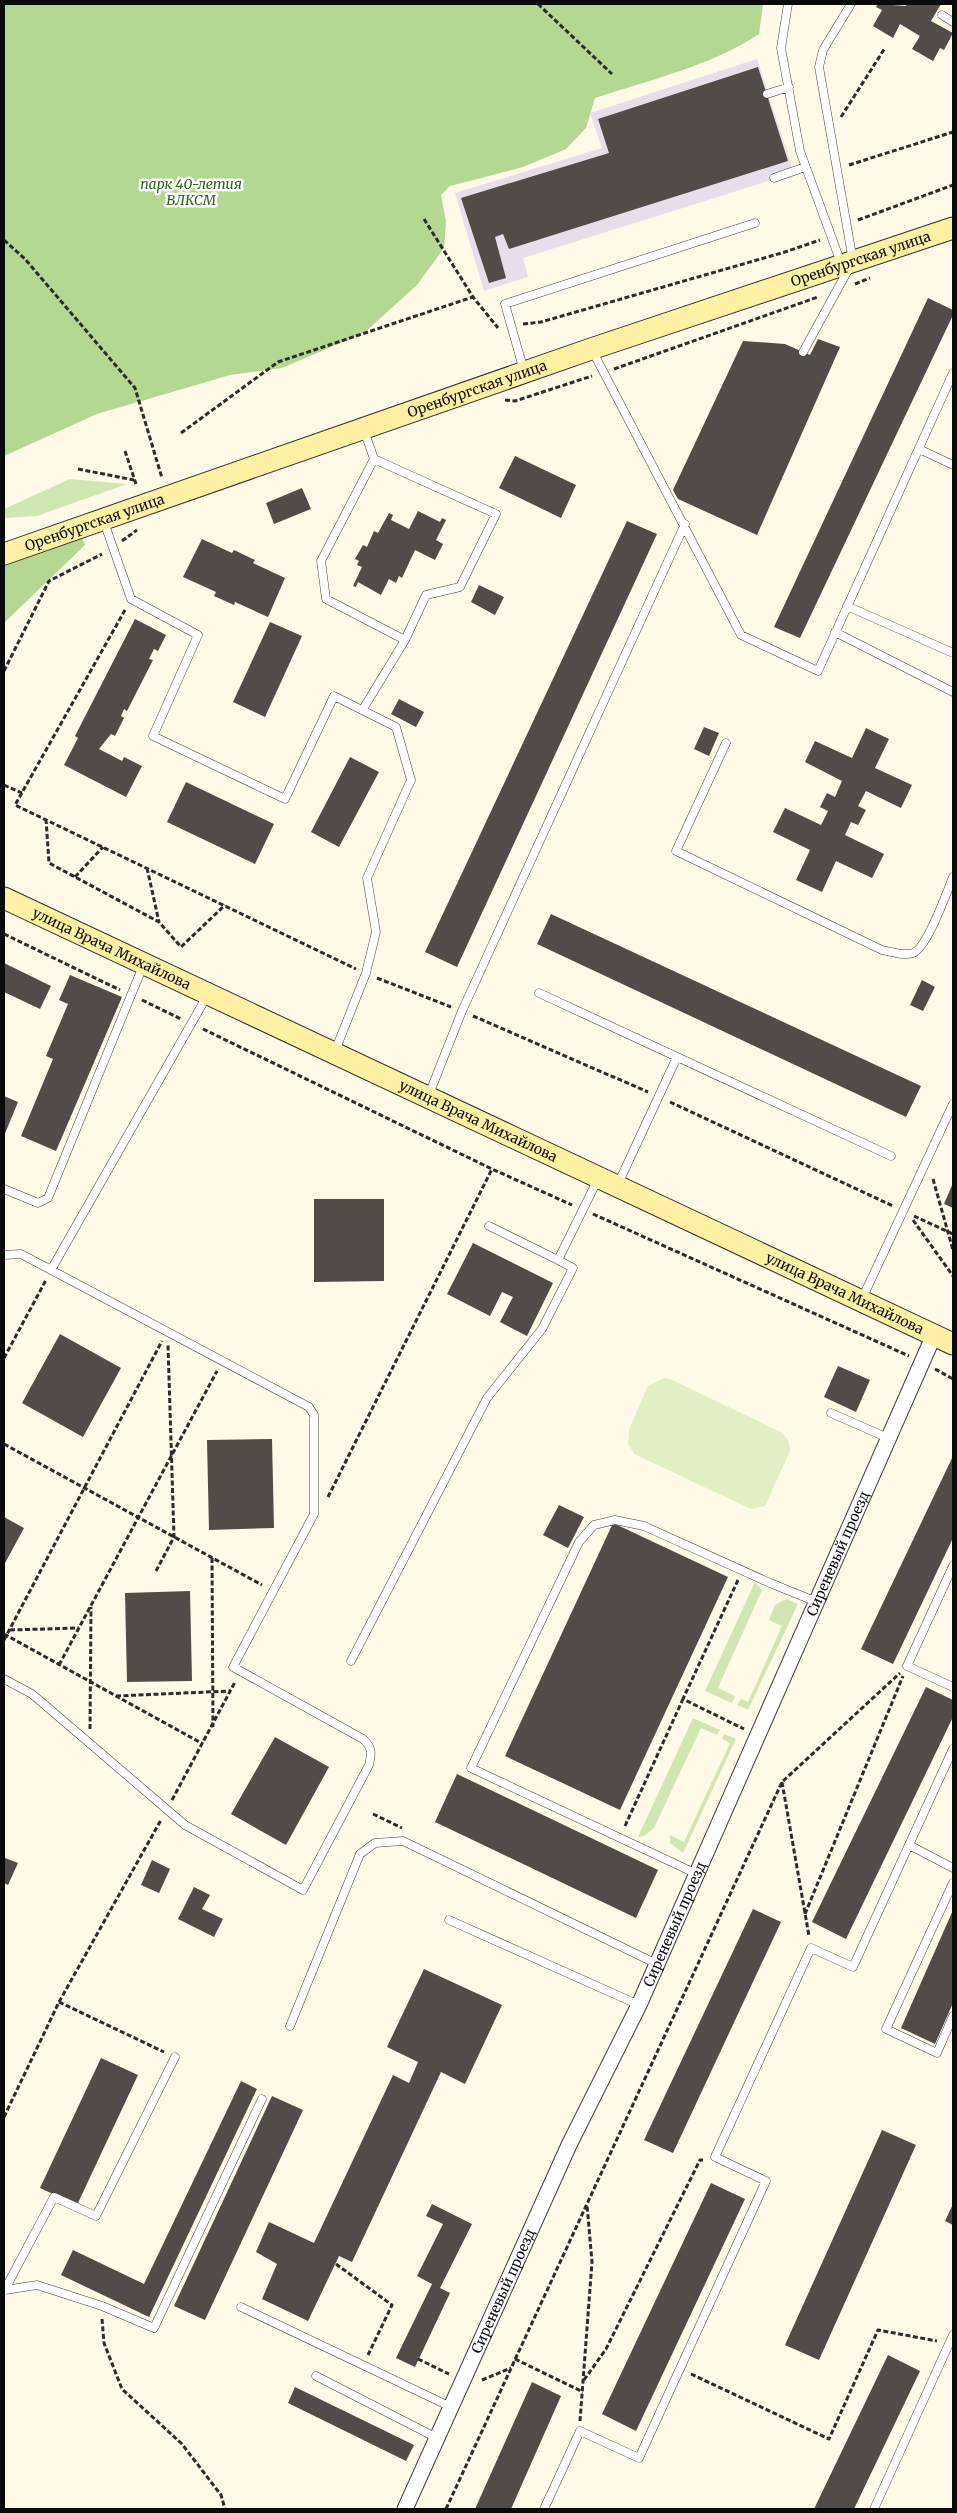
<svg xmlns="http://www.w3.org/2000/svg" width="957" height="2513" font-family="Merriweather,serif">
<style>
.industrial{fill:#e8deea}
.green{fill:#d0e7b3}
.forest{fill:#b4d892}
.pitch{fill:#e2efc4}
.building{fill:#524b47}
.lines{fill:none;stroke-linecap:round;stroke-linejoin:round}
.lane-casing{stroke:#3d3d3d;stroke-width:9}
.street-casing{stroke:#3d3d3d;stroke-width:17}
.secondary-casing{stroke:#2c2c2c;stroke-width:23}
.path{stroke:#2c2c2c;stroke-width:3;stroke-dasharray:5 2.5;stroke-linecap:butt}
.lane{stroke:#fff;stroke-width:8}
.street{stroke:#fff;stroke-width:15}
.secondary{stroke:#fef1a3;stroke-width:21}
.labels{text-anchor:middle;stroke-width:5;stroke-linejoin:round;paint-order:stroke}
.park-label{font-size:14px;font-style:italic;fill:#2d601c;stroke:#fff}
.street-label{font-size:14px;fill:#0a0a0a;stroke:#fff}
</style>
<rect width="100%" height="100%" fill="#fff9e7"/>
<path class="industrial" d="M757 59 794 173 523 258 528 277 484 291 455 193 602 148 590 113Z"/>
<path class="green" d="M70 479 127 484 37 516 4 518V509Z
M755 1582 762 1590 718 1688 735 1696 732 1703 705 1691Z
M786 1599 798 1604 748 1710 737 1705 741 1699 748 1702 782 1626 769 1620 775 1605Z
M693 1718 720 1730 717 1735 701 1728 654 1828 644 1836 638 1837Z
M724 1734 736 1739 683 1853 670 1843V1835L684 1842 730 1743 722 1739Z"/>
<path class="forest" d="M4 4H763L759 34C711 66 649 80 595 98L586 128 566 149 523 167 450 186 441 195 446 221 444 248 417 285 364 333 282 368 230 375 97 414 4 456Z
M73 532 81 535 85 545 4 623V565Z"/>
<path class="pitch" d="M664 1378 670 1379 781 1432C787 1437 790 1443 790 1451L765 1506 751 1509 634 1454 628 1443 629 1429 648 1386Z"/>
<path class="building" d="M878 4 906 6 907 4H941L931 21 953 33 944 50 940 48 933 61 912 49 920 36 900 24 893 38 873 26 882 10 876 7Z
M758 67 788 161 509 249 503 234 495 237 506 278 489 283 461 198 609 153 598 119Z
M928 298 953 310V315L800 638 774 627Z
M818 339 840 347 757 535 678 499 673 490 743 341 785 344 810 355Z
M515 456 576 485 561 518 499 488Z
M302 488 311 509 274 524 266 503Z
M418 511 440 522 442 518 446 520 436 540 443 544 435 560 415 550 402 578 399 576 396 583 389 579 381 595 358 582 356 587 353 586 362 567 357 565 359 561 355 559 363 545 367 547 374 531 378 533 389 513 393 515 391 520 409 529Z
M627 521 657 534 457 967 425 952Z
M202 539 232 553 234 550 255 560 253 563 285 578 268 617 235 602 234 605 214 596 216 592 183 577Z
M479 585 504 597 495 615 471 602Z
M135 619 166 635 158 651 154 649 149 659 153 660 127 711 124 709 121 716 124 718 115 736 111 734 99 749 122 761 124 757 142 766 126 797 64 765 78 738 75 736Z
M270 622 302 636 265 717 233 702Z
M399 699 424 712 416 727 391 714Z
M704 727 719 733 709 756 694 749Z
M866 728 889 739 875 768 912 785 901 808 866 791 858 806 866 810 858 825 851 822 845 835 884 854 872 878 836 861 822 892 796 880 810 850 773 832 785 808 821 825 828 811 820 807 827 793 835 797 842 781 805 762 815 741 852 758Z
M350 757 379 772 339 847 311 832Z
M186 782 274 824 255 864 167 822Z
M551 914 921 1086 906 1117 537 944Z
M4 963 51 986 40 1009 4 992Z
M70 975 122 997 56 1151 21 1136 53 1059 46 1056 68 1004 59 1000Z
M922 980 935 987 923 1011 910 1005Z
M4 1096 18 1102 4 1136Z
M953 1183V1208L944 1204Z
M314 1199H384V1281L314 1282Z
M473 1243 553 1283 527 1336 500 1322 513 1297 502 1292 490 1316 447 1294Z
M60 1334 121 1368 83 1437 22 1403Z
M838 1366 870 1380 856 1412 824 1397Z
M272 1439 274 1528 209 1530 207 1440Z
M953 1456V1538L893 1664 861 1649Z
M559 1505 584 1517 568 1548 543 1535Z
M4 1517 24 1528 4 1565Z
M613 1523 728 1577 620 1810 505 1756Z
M190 1591 192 1681 127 1682 125 1593Z
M926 1687 953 1700V1717L846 1939 812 1922Z
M275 1737 329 1767 286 1845 231 1814Z
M457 1774 658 1870 636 1918 435 1822Z
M5 1858 18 1863 8 1885 4 1883Z
M152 1860 170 1869 159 1893 141 1885Z
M194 1887 210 1895 202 1909 223 1919 214 1937 178 1919Z
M753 1909 781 1922 673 2153 644 2140Z
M953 1910V2003L935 2044 901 2028Z
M424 1969 502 2005 465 2084 441 2072 352 2262 339 2256 308 2321 262 2299 277 2264 256 2252 269 2222 314 2243 393 2075 409 2083 418 2062 387 2047Z
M101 2058 138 2075 77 2205 40 2188Z
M241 2081 257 2089 149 2317 61 2275 73 2250 144 2284Z
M272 2096 303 2110 205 2320 174 2306Z
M882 2130 916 2145 819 2360 785 2345Z
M711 2183 745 2199 636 2431 602 2414Z
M432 2204 472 2224 440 2288 450 2293 415 2367 396 2358 432 2284 417 2276 443 2224 426 2216Z
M953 2204V2225L945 2221Z
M888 2355 920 2371 854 2509H814Z
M532 2382 561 2396 511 2509H475Z
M295 2387 414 2445 406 2461 288 2403Z"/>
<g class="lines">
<g class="lane-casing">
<path id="lane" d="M788 4 781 48 800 151 841 263
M942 15 953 22
M767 94 789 87
M774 178 805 167
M592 350 741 635 818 671 953 373
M803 352 853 261 819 67 823 50 851 4
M524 371 505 304 755 223
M364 430 374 459 321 561 326 599 405 640
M919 449 953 465
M104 522 131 599 198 635 153 736 285 799 334 696 396 727 411 780 367 878 376 932 366 973 335 1051
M847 606 953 653
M835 632 953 692
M363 709 405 640 426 595 460 587 496 514 374 459
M726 743 676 851 882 950C891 952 904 956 913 953 927 948 947 892 953 877
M539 993 891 1156
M428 1097 462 1011 685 524
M618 1184 677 1057
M4 1189 38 1203 48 1198 143 966
M489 1226 558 1260
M4 1255 21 1254 309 1407 314 1415V1514L233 1667 363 1739C372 1747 372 1753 369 1765L303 1890 185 1825 32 1694 4 1679
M51 1270 207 996
M862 1299 953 1104
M831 1413 888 1438
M953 1566 907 1666 953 1687
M351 1661 487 1398 542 1329 573 1268 558 1260 598 1179
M909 1845 953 1868
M697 1874 471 1768 579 1542 594 1525 615 1520 644 1526 770 1583 817 1602
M953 1883 886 2029 937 2053 953 2016
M449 1920 639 2005
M290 2026 360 1854 375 1843 403 1841 657 1964
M5 2290 37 2285 102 2306 154 2328 262 2099
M4 2291 54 2197 96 2216 175 2057
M241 2307 451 2407
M316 2376 437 2438
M544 2509 580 2431 639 2458 766 2181 715 2157 811 1948 853 1967 953 1749
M874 2509 953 2335"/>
</g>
<g class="street-casing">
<g id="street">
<path id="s1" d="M405 2509 569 2145 639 2005 934 1335"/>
</g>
</g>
<g class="secondary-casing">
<g id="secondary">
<path id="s2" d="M4 554 591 349 953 228"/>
<path id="s3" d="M4 898 953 1344"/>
</g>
</g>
<path class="path" d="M538 4 612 74
M841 117 885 48
M849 165 953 132
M424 219 473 297 498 328
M858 220 953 185
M4 240 25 259 135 388 162 478
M855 284 870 278
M523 324 541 322 785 252 820 240
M614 369 818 297
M505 400 515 401 592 376
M181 433 278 362 473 297
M125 451 136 484
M78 469 134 480
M122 541 137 530
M125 610 15 805 356 969
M4 671 49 581 102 554
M4 785 22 793
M46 819 49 863 159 922 181 947 225 905
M147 868 159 922
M75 877 103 847
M4 934 120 990
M377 978 451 1007
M142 1000 181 1019
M473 1016 648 1092
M203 1029 492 1169 572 1205
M670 1102 893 1206
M933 1179 953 1250
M593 1214 909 1356
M914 1216 953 1234
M913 1220 953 1276
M4 1358 46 1280
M935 1369 953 1379
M4 1444 262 1585
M328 1497 492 1169
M212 1558 213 1727
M156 1571 174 1537 168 1345
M738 1580 683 1699 744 1729
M10 1630 79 1628
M4 1634 203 1744
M4 1640 162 1341
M59 1665 217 1371
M116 1696 231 1691
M90 1729 91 1607
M782 1782 809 1936
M172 1800 235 1682
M373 1814 402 1828
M625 1826 683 1699
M805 1914 903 1676
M59 2002 164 2052
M4 2117 59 2002 161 1820
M336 2264 392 2305 368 2355
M102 2319 104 2343 122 2389 182 2444 221 2495 225 2509
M418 2359 449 2374
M515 2359 583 2392
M691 2374 829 2439 878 2330 937 2341
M482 2380 511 2368
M584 2380 606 2349 700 2160H703
M580 2421 592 2262 587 2205
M446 2509 782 1782 900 1673"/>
<use href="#lane" class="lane"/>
<use href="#street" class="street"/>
<use href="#secondary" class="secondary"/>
</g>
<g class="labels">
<g class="park-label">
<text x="191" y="189">парк 40-летия<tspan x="191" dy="16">ВЛКСМ</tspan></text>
</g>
<g class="street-label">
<text dy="5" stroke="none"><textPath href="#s2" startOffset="906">Оренбургская улица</textPath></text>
<text dy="5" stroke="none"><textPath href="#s2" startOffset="501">Оренбургская улица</textPath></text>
<text dy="5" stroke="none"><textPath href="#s2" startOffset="96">Оренбургская улица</textPath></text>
<text dy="5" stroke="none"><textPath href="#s3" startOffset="119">улица Врача Михайлова</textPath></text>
<text dy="5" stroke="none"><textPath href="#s3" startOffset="524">улица Врача Михайлова</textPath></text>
<text dy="5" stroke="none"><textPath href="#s3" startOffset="929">улица Врача Михайлова</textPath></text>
<text dy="5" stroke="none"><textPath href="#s1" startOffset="1049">Сиреневый проезд</textPath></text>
<text dy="5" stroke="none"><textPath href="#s1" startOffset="644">Сиреневый проезд</textPath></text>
<text dy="5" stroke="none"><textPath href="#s1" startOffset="239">Сиреневый проезд</textPath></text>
</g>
</g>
<rect width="957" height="2513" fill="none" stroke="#0a0a0a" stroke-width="10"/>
</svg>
